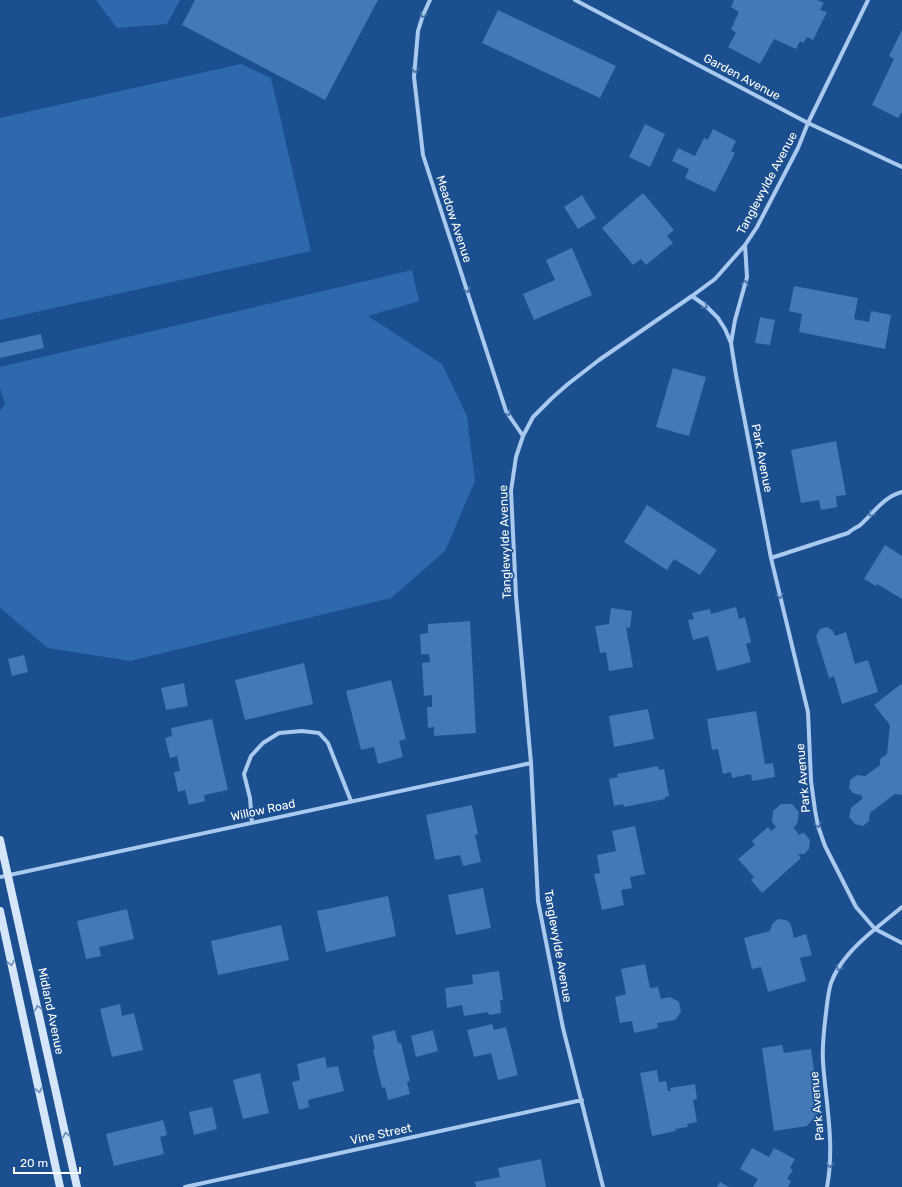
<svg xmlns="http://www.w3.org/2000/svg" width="902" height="1187" font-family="Rubik,sans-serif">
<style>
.green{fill:#2e69ad}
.building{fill:#4478b7}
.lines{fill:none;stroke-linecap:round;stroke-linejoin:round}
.street{stroke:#a9c9ee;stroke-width:4}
.secondary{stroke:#d6e6fa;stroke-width:8}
.oneway{stroke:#4674ac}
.oneway2{stroke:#668bba}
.labels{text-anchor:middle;stroke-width:3.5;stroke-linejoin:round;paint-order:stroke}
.street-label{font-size:12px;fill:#fff;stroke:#1b4f8f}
</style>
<rect width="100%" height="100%" fill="#1b4f8f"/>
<path class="green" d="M96 0H180L167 24 117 28Z
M241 64 271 78 311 251 0 320V118Z
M412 270 419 301 368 316 442 364 467 416 475 481 445 551 391 598 130 661 48 648 0 608V411L5 404 0 388V367Z"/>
<path class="building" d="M195 0H378L325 100 182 25Z
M734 0H817L824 3 820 10 827 12 813 40 807 37 803 43 800 41 796 49 774 39 760 64 728 47 736 33 731 29 739 12 731 7Z
M498 10 616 66 600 98 482 43Z
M902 30V112L898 118 872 105 894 59 889 56Z
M645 124 665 134 650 167 629 157Z
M713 129 736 141 731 151 735 153 715 192 685 178 689 169 672 161 678 148 695 156 704 138 708 140Z
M643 193 674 230 667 236 673 243 646 265 641 259 633 265 602 228Z
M582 195 596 218 578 229 564 207Z
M572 248 592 295 534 320 523 294 555 280 546 260Z
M794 286 858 298 854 319 869 322 871 311 891 315 885 349 799 332 802 314 789 311Z
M760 317 775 320 770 345 755 343Z
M41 334 44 348 0 358V343Z
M673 368 706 377 689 436 656 427Z
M836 441 846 495 836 496 837 507 821 510 819 500 801 503 791 450Z
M647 505 717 550 700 575 674 559 667 570 624 542Z
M885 545 902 556V599L877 584 876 586 864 579Z
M736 607 739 619 745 617 751 642 746 644 751 662 717 671 708 636 693 640 688 620 694 619 692 613 710 609 711 614Z
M611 608 632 611 630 628 626 627 633 667 609 671 606 652 600 653 595 626 609 624Z
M470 621 476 733 434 736V727L428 728 427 707H432V695L424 696 422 663 430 662 429 654H421L420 634 428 633V624Z
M827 627 833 631 835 636 846 632 855 664 868 660 878 692 842 704 834 676 829 678 816 636 820 629Z
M24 655 28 672 12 676 8 659Z
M304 663 313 704 245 720 235 680Z
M391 680 406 739 399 741 403 757 378 764 374 747 361 750 346 691Z
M184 683 188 706 166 710 161 688Z
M901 684 902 686V795L895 794 870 813 869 821 863 826 855 824 849 817 851 808 863 798 861 795 853 793 849 788 850 780 857 775 865 776 880 765V759L887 754 890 725 874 705Z
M648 709 654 739 614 747 609 716Z
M756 711 765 764 773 763 775 777 752 781 751 774 732 778 731 772 723 774 718 749 712 750 707 719Z
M212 719 228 790 204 795 205 801 189 805 185 790 178 792 174 772 180 771 177 756 170 758 165 738 172 736 171 728Z
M658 766 659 770 664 769 669 796 665 797V799L624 807 623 804 614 806 609 779 618 777 617 774Z
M781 804H792L799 812 797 824 792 829 794 828 798 833 797 835 804 833 810 840 809 849 804 854H798L801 858 762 893 751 880 754 877 738 859 755 845 752 841 768 827 771 831 776 827 772 822 773 811Z
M472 805 478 834 475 835 481 862 463 866 460 855 435 860 426 815Z
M635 826 645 874 630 877 632 888 621 890 624 905 602 910 594 874 600 873 597 855 616 851 612 831Z
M483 888 491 928 456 935 448 895Z
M388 896 396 936 326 952 317 911Z
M127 909 134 939 99 947 101 956 86 959 77 921Z
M778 919 786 920 789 922 791 925 794 938 806 934 812 955 800 958 806 981 768 992 761 967 752 969 744 938 770 931 772 924Z
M281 925 289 960 218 975 211 941Z
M645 964 650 988 658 987 661 999 670 997 679 1002 681 1012 675 1020 657 1023 658 1028 634 1033 632 1021 620 1023 615 997 626 994 621 969Z
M499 971 503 1000H500L501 1013 489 1015 488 1012 464 1016 462 1005 447 1008 445 988 473 984 472 975Z
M120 1004 122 1016 134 1013 143 1050 112 1057 100 1009Z
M492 1024 494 1030 506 1027 518 1075 498 1080 491 1053 474 1057 467 1030Z
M395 1030 398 1043H401L410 1081 407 1082 410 1094 388 1100 385 1087 382 1088 373 1050 375 1049 372 1036Z
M433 1030 438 1051 416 1057 411 1036Z
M782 1045 784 1053 811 1049 820 1111 807 1126 774 1131 762 1048Z
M325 1057 327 1068 338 1066 344 1091 308 1100 309 1107 299 1110 292 1082 300 1080 297 1064Z
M657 1070 659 1082 666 1081 668 1091H671L670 1088 695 1084 697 1099 693 1100 697 1122 687 1124 688 1127 675 1129 676 1131 652 1136 640 1073Z
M260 1073 269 1113 243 1119 233 1080Z
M212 1107 217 1129 194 1135 189 1112Z
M163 1120 167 1135 160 1137 164 1154 114 1166 106 1134Z
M752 1148 769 1157 774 1148 795 1159 790 1168 793 1170 787 1179 791 1181 788 1187H753L758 1179 740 1169Z
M541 1159 546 1187H476L475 1182 500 1177 498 1168Z
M720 1182 729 1187H717Z"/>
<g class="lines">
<path class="street" d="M430 0 423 15 418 31 414 77 423 155 506 411 523 436
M575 0 808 123 902 167
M692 296 706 306 718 318 725 329 731 343 736 375 771 558 808 712 811 781 815 810 818 826 825 846 856 907 875 929C857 944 839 961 831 983 828 993 827 1004 826 1013 824 1029 822 1046 823 1062 826 1104 835 1145 827 1187
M731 343 735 320 747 277 745 245
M771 558 848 533C851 530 855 528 859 526 873 514 883 497 902 492
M252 823 250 798 244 774 251 756 263 743 279 733 302 731 319 733 328 743 351 801
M0 877 531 763
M902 907 875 929 902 943
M185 1187 582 1100
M603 1187 563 1028 538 901 531 763 516 596 511 491 516 457 523 436 533 417 552 398 568 384 599 360 692 296 715 279 745 245 757 227 798 148 808 123 868 0"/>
<path class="secondary" d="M0 840 77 1187
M0 911 60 1187"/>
</g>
<defs><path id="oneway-chevron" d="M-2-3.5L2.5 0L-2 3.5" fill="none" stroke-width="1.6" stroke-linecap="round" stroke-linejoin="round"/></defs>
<g class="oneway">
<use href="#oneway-chevron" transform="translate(423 15) rotate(110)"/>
<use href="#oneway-chevron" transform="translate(415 70) rotate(94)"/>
<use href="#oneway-chevron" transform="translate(745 283) rotate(-78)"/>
<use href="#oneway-chevron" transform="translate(467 290) rotate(72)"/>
<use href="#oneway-chevron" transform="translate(705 306) rotate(37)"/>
<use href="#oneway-chevron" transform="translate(508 413) rotate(61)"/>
<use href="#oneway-chevron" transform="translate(871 514) rotate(135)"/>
<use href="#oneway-chevron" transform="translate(780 596) rotate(76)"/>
<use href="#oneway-chevron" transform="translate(818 825) rotate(75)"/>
<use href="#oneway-chevron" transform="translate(839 968) rotate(120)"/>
<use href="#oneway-chevron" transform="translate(830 1165) rotate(91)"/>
</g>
<g class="oneway2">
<use href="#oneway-chevron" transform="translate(11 963) rotate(78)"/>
<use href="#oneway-chevron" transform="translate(38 1008) rotate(-102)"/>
<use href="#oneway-chevron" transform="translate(39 1090) rotate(78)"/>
<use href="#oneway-chevron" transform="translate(66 1135) rotate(-102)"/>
</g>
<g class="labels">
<g class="street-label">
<text transform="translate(742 77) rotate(28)" y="4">Garden Avenue</text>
<text transform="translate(767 183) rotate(-62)" y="4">Tanglewylde Avenue</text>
<text transform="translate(454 219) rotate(72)" y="4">Meadow Avenue</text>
<text transform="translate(762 458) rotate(79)" y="4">Park Avenue</text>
<text transform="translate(505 542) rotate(-92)" y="4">Tanglewylde Avenue</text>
<text transform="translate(803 778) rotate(-95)" y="4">Park Avenue</text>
<text transform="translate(263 810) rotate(-12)" y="4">Willow Road</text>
<text transform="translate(558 946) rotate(80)" y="4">Tanglewylde Avenue</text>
<text transform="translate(51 1011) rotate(78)" y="4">Midland Avenue</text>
<text transform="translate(817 1106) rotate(-95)" y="4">Park Avenue</text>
<text transform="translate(381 1134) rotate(-12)" y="4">Vine Street</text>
</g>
</g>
<path d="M14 1167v6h66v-6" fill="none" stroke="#ffffff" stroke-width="2"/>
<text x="20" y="1167" font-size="12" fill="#ffffff" stroke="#1b4f8f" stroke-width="3" paint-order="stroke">20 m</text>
</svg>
